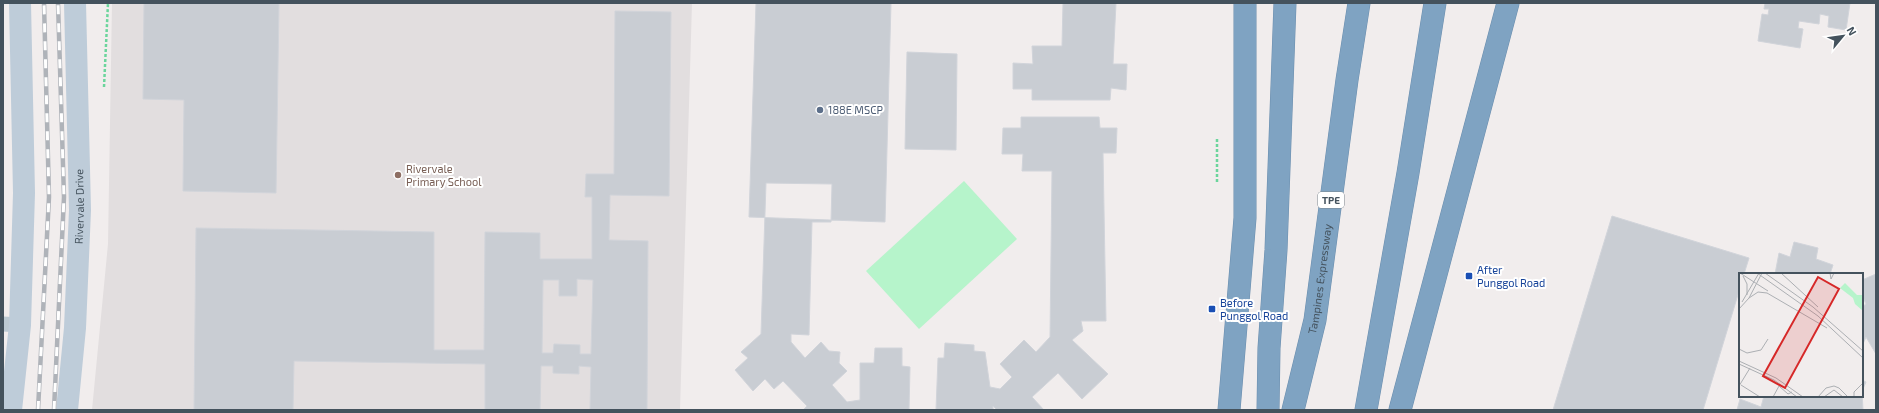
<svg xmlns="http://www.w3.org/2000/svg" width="1879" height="413" font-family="'Exo 2',sans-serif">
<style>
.education{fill:#e2dedf}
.green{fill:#b6f4cb}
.building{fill:#c9cdd3;stroke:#d1d4da;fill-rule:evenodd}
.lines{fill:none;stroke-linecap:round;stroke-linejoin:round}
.highway-casing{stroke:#6b8eae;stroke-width:23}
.path{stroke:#6bd59c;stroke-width:2.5;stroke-dasharray:3 2;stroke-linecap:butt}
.lane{stroke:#bcc9d2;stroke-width:15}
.secondary{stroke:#beccd9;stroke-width:22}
.highway{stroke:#7fa3c2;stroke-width:22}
.rail-casing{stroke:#afb3b9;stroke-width:4.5}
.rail{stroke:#fff;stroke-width:3;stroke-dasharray:9;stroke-linecap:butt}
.service-dot{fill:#5c6f8a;stroke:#fff;stroke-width:1.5}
.education-dot{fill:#8d6e63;stroke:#fff;stroke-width:1.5}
.transit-dot{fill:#1a4fb4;stroke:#fff;stroke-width:1.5}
.labels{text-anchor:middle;stroke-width:4;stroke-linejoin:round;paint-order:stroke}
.shield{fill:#fff;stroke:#7c868e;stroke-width:1}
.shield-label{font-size:10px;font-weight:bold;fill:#44525d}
.service-label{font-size:11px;fill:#4e5e75;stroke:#fff;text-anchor:start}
.education-label{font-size:11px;fill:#785e54;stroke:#fff;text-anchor:start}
.street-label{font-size:11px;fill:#44525d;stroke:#fff}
.transit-label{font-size:11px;fill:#164399;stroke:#fff;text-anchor:start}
.inset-road{fill:none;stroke:#acafb3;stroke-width:1}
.view{fill:#d62828;fill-opacity:0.15;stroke:#d62828;stroke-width:2}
.inset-edge{fill:none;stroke:#44525d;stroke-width:2}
</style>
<rect width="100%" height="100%" fill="#f1eded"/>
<path class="education" d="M112 3H692L680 410H92L108 244Z"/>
<path class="green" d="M964 181 1017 239 919 329 866 271Z"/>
<path class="building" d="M144 3H279L276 193 183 191 184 100 143 99Z
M756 3H891L885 222 749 217Z
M1063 3H1116L1113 64H1127L1126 90 1111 88 1110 100H1032V89H1013V63L1033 64 1032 46H1062Z
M1765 3H1850L1846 30 1828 27 1829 16 1820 14 1819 24 1799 21 1798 28 1803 29 1800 48 1758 41 1762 14 1768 15 1769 9H1764Z
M615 11 671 12 669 196 610 195 609 240 648 241 647 410H590L591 367 579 366V374L553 373V366H541L540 410H485V364L294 361 293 410H194L196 228 434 232V350H484L485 232 540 233V259H592V197H585L586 174H614ZM577 279 593 280 591 354H580V345L554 344 553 353H542L543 280H559V296H577Z
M907 52 957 54 956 150 905 149Z
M1021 117H1099L1100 128H1117L1116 153H1103L1106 321H1081L1083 331 1072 340 1108 374 1082 399 1058 373 1032 397 1044 410H997L993 406V410H936L938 358H944L945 343 974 345V351L985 352 990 387 1000 389 1012 377 1000 364 1024 340 1036 352 1050 337 1052 171H1022L1023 154H1002L1003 128H1021Z
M766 183 832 184 831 222H812L809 335 791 334V342L805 358 821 342 829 351 840 352 839 363 847 371 832 385 847 402 860 400V363H874L875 348H902V366L910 367 909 410H803L807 406 783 381 774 389 765 379 753 391 735 370 748 358 741 352 761 334Z
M1612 216 1749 258 1744 274H1740V288L1703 410H1553Z
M1794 242 1818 248 1816 259 1833 265 1830 274H1775L1779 253 1790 257Z
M1876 274V354L1866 337 1862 346V307L1866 304 1862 295V280Z
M1862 380 1866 382 1862 391 1863 410H1737L1740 399 1761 407 1764 396H1862Z"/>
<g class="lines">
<g class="highway-casing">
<g id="highway">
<path d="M1229 410 1245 218V3"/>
<path d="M1268 410 1269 348 1276 250 1285 3"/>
<path id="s2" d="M1293 410 1315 320 1347 80 1359 3"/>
<path d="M1366 410 1408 173 1435 3"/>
<path d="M1400 410 1508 3"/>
</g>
</g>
<path class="path" d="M104 87 108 3
M1217 182V138"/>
<path class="lane" d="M3 324 20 325"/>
<g class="secondary">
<path d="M11 410 20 325 24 193 20 3"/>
<path id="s1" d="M67 410 75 328 80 210 75 3"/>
</g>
<use href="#highway" class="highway"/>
<g class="rail-casing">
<path id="rail" d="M38 410 49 197 44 3
M54 410 64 197 58 3"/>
</g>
<use href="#rail" class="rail"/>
</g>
<circle class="service-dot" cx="820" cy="110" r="4"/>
<circle class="education-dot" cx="398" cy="175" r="4"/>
<g class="transit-dot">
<rect x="1465" y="272" width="8" height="8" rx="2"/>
<rect x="1208" y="305" width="8" height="8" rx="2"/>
</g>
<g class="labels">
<rect class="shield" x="1318" y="192" width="26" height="16" rx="3"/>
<g class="shield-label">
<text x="1331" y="204">TPE</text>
</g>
<g class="service-label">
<text x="828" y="114">188E MSCP</text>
</g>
<g class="education-label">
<text x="406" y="173">Rivervale<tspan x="406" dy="13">Primary School</tspan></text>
</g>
<g class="street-label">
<text dy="4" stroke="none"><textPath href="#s1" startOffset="204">Rivervale Drive</textPath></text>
<text dy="4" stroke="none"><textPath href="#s2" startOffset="134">Tampines Expressway</textPath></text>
</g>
<g class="transit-label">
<text x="1477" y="274">After<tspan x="1477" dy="13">Punggol Road</tspan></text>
<text x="1220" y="307">Before<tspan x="1220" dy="13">Punggol Road</tspan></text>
</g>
</g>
<g transform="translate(1739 273)">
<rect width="124" height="124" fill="#f1eded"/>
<path d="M106 10 118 22H123L124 38 116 31 114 25 101 15Z" fill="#b6f4cb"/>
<path class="inset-road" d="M1 0 29 18M18 0 79 43 124 85M26 0 74 34 124 78M42 0 79 34M91 0 92 6 95 0M4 3 8 11V22M10 25 19 19 28 20 88 55M3 29 20 0M0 36 10 25 23 0M0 76 8 80 22 77 29 66M0 88 37 105 64 124M0 91 35 107 58 124M2 112 21 124M0 113 11 95M40 113 49 121 53 119M34 124 40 113M79 124 87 115 95 113 100 115 109 124M85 124 95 117 104 124M115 124V119L124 110"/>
<path class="view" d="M79 4 100 16 46 115 24 103Z"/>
<rect width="124" height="124" class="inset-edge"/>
</g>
<rect width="1879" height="413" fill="none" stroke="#44525d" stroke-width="8"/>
<g transform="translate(1843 36) rotate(61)" stroke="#ffffff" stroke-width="3" paint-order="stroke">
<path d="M0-3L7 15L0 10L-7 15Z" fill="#44525d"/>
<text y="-6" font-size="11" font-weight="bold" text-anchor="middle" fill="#44525d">N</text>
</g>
</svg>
